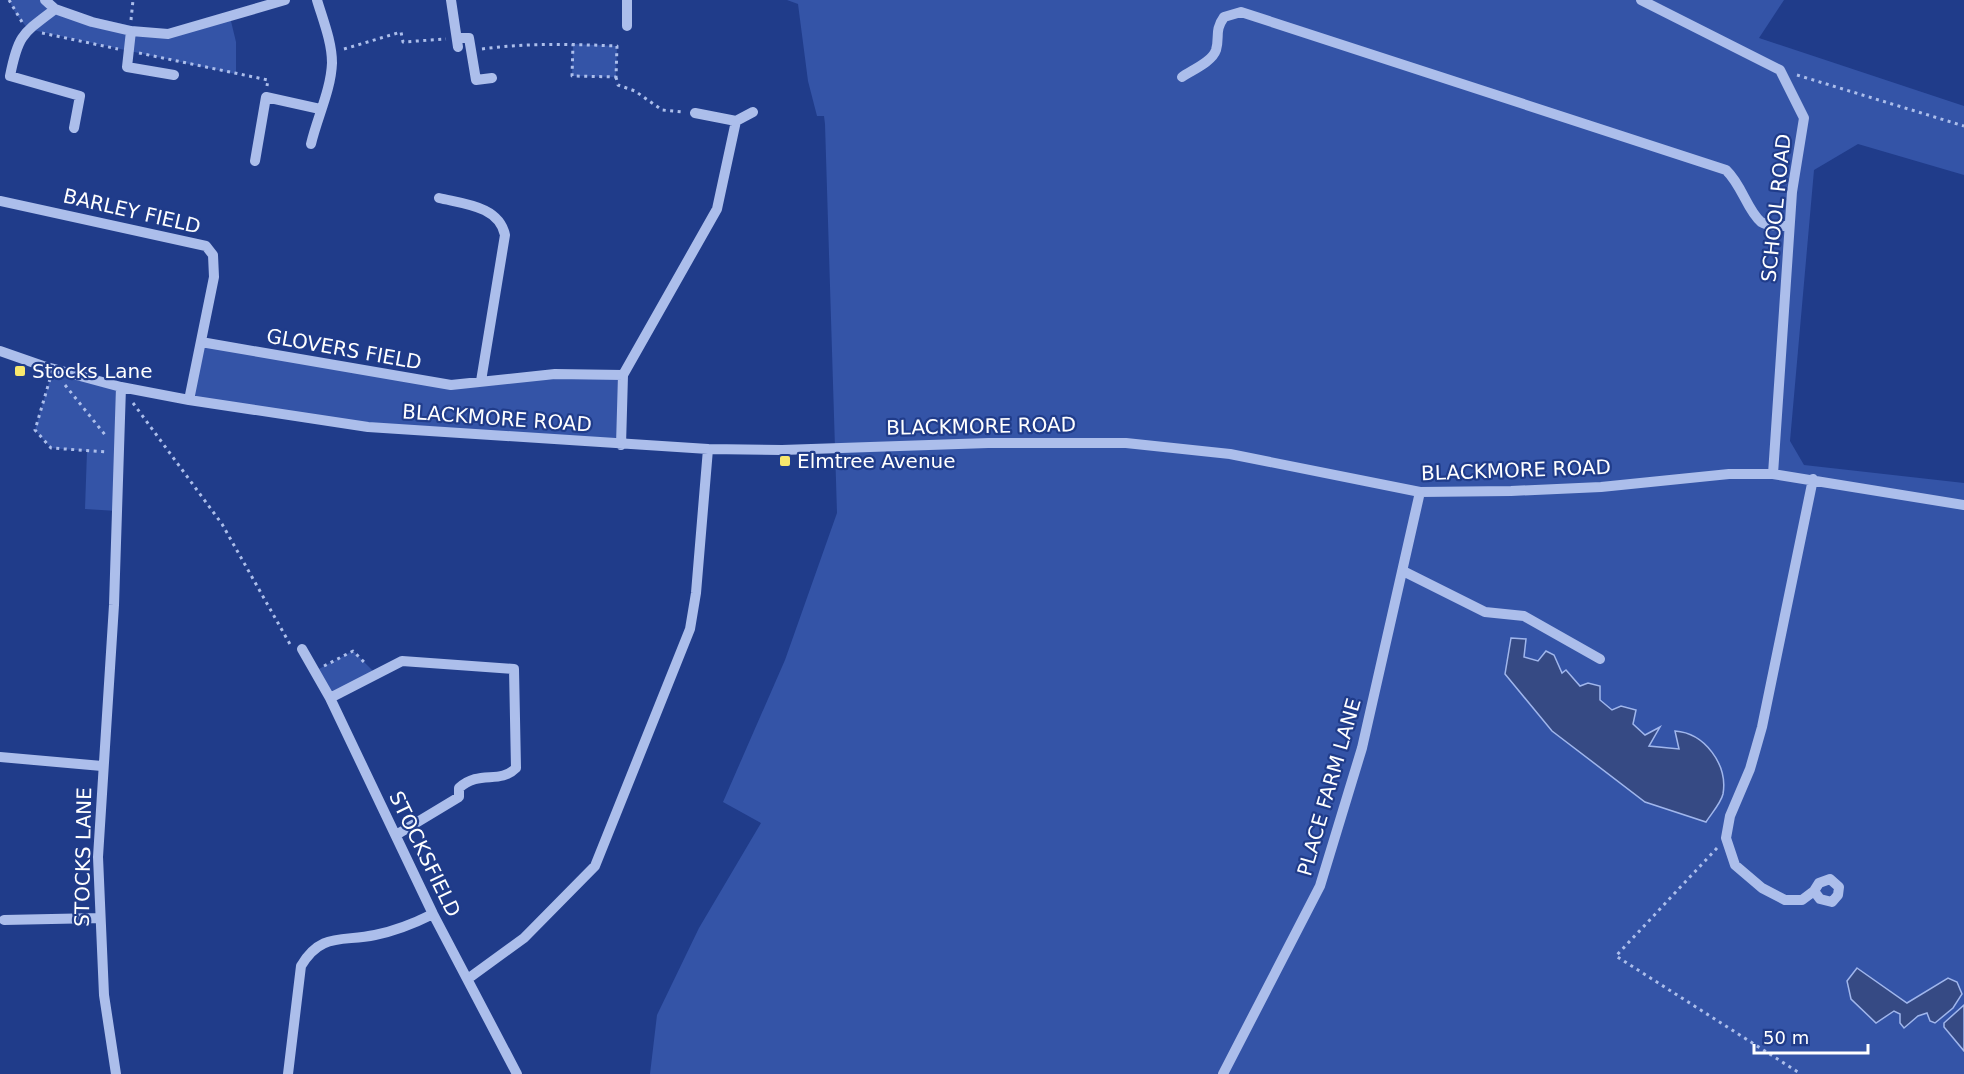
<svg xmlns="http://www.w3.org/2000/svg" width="1964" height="1074" font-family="'DejaVu Sans',sans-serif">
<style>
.green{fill:#3454a7}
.water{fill:#364a84;stroke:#a0b6ec;stroke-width:1.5}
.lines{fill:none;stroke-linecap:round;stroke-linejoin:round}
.path{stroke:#acbeeb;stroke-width:3;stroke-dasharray:3 4.5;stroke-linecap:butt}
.minor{stroke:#acbeeb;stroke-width:10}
.poi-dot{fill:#f8e86d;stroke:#203c8a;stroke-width:2}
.labels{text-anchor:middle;stroke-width:4.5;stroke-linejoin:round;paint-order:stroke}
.street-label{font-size:20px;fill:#fff;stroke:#203c8a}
.poi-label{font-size:20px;fill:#fff;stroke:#203c8a;text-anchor:start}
</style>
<rect width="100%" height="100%" fill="#203c8a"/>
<path class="green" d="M9 0H45L55 9 168 34 230 17 236 42V74L28 29 16 14Z
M787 0H1784L1759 38 1964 106V175L1858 144 1814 170 1790 441 1804 465 1964 483V1074H650L657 1015 699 928 761 823 723 802 785 660 837 513 825 124 824 116H817L808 81 798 4Z
M573 44 617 46 616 77 572 76Z
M201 342 451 385 623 375 621 445 368 427 189 400Z
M53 369 121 387 117 511 85 509 87 451 51 448 35 430Z
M353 651 375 673 330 698 315 671Z"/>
<path class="water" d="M1511 638 1526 639 1524 657 1538 661 1546 651 1554 655 1562 673 1566 670 1580 686 1588 683 1600 686V700L1612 710 1621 706 1636 710 1633 724 1645 735 1660 727 1649 746 1679 749 1675 731C1705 733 1728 765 1723 794 1721 803 1711 814 1706 822L1645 802 1552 731 1505 674Z
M1857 968 1907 1003 1948 978 1957 982 1962 994 1953 1008 1935 1023 1930 1021 1927 1013 1918 1016 1904 1028 1900 1023V1014L1894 1011 1876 1023 1851 999 1847 981Z
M1964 1005V1051L1944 1027V1023Z"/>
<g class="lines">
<path class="path" d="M9 0 22 22
M131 20 133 0
M42 33 118 49
M344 49 401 32 403 42 446 39
M482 49C527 43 571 44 617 46L616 77 572 76 573 44
M139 53 268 80 267 86
M1797 75 1964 126
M616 77 618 85 635 91 662 110 682 112
M50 379 35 430 51 448 108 452
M65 385 106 436
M133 403 222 524 291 646
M324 666 353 651 367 665
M1717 848 1616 956 1801 1074"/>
<path class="minor" d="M45 0 55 9 92 22 131 31 168 34 285 0
M451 0 458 47
M1641 0 1780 70 1804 118 1792 192 1773 474
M55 9C22 34 18 35 10 76L80 96 74 128
M627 26V0
M131 31 127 67 174 75
M457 38H469L476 80 492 78
M1182 77C1192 70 1212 62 1216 50 1220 37 1214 31 1224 17L1241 12 1726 170C1742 185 1747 210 1761 222 1769 227 1781 226 1789 226
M736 121 753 112
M311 144C317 118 331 90 332 63 332 42 323 20 317 0
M255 161 266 97 320 109
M439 198C464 204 499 206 505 235L481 381
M0 201 206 246 213 255 214 277 189 400
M201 342 451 385 555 374 623 375 621 445
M0 351 43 366 121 387 189 400 368 427 708 449 782 450 988 443H1126L1230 454 1420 492 1511 491 1601 487 1729 474H1773L1964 505
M623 375 717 209 736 121 695 113
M1813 479 1762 727 1750 769 1730 816 1726 838 1735 865 1762 888 1785 900H1802L1814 891 1820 899 1832 902 1838 895 1839 887 1830 879 1819 883 1814 891
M1403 571 1485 612 1524 616 1600 659
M302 649 330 698 433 914 517 1074
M330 698 402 661 514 669 516 768C499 785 480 769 459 788V797L396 835
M0 757 102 766
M4 920 99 918
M469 978 524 938 595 866 690 629 696 593 708 449
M116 1074 104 995 98 857 114 605 121 387
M288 1074 301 966C321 932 342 942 375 935 395 931 415 923 433 914
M1223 1074 1320 886 1362 748 1420 492"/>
</g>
<g class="poi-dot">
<rect x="14" y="365" width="12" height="12" rx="3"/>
<rect x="779" y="455" width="12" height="12" rx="3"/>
</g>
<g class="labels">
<g class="street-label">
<text transform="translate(1776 208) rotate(-84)" y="7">SCHOOL ROAD</text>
<text transform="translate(132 211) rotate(13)" y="7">BARLEY FIELD</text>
<text transform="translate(344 349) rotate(10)" y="7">GLOVERS FIELD</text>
<text transform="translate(497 418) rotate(4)" y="7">BLACKMORE ROAD</text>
<text transform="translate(981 426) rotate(-1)" y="7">BLACKMORE ROAD</text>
<text transform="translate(1516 470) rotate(-2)" y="7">BLACKMORE ROAD</text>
<text transform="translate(1329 787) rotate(-74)" y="7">PLACE FARM LANE</text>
<text transform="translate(425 854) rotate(64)" y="7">STOCKSFIELD</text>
<text transform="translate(83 857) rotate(-89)" y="7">STOCKS LANE</text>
</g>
<g class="poi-label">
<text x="32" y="378">Stocks Lane</text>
<text x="797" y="468">Elmtree Avenue</text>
</g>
</g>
<path d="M1754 1044v9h114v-9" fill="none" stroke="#ffffff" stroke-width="3"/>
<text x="1763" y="1044" font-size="18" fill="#ffffff" stroke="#203c8a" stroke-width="4.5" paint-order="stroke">50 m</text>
</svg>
